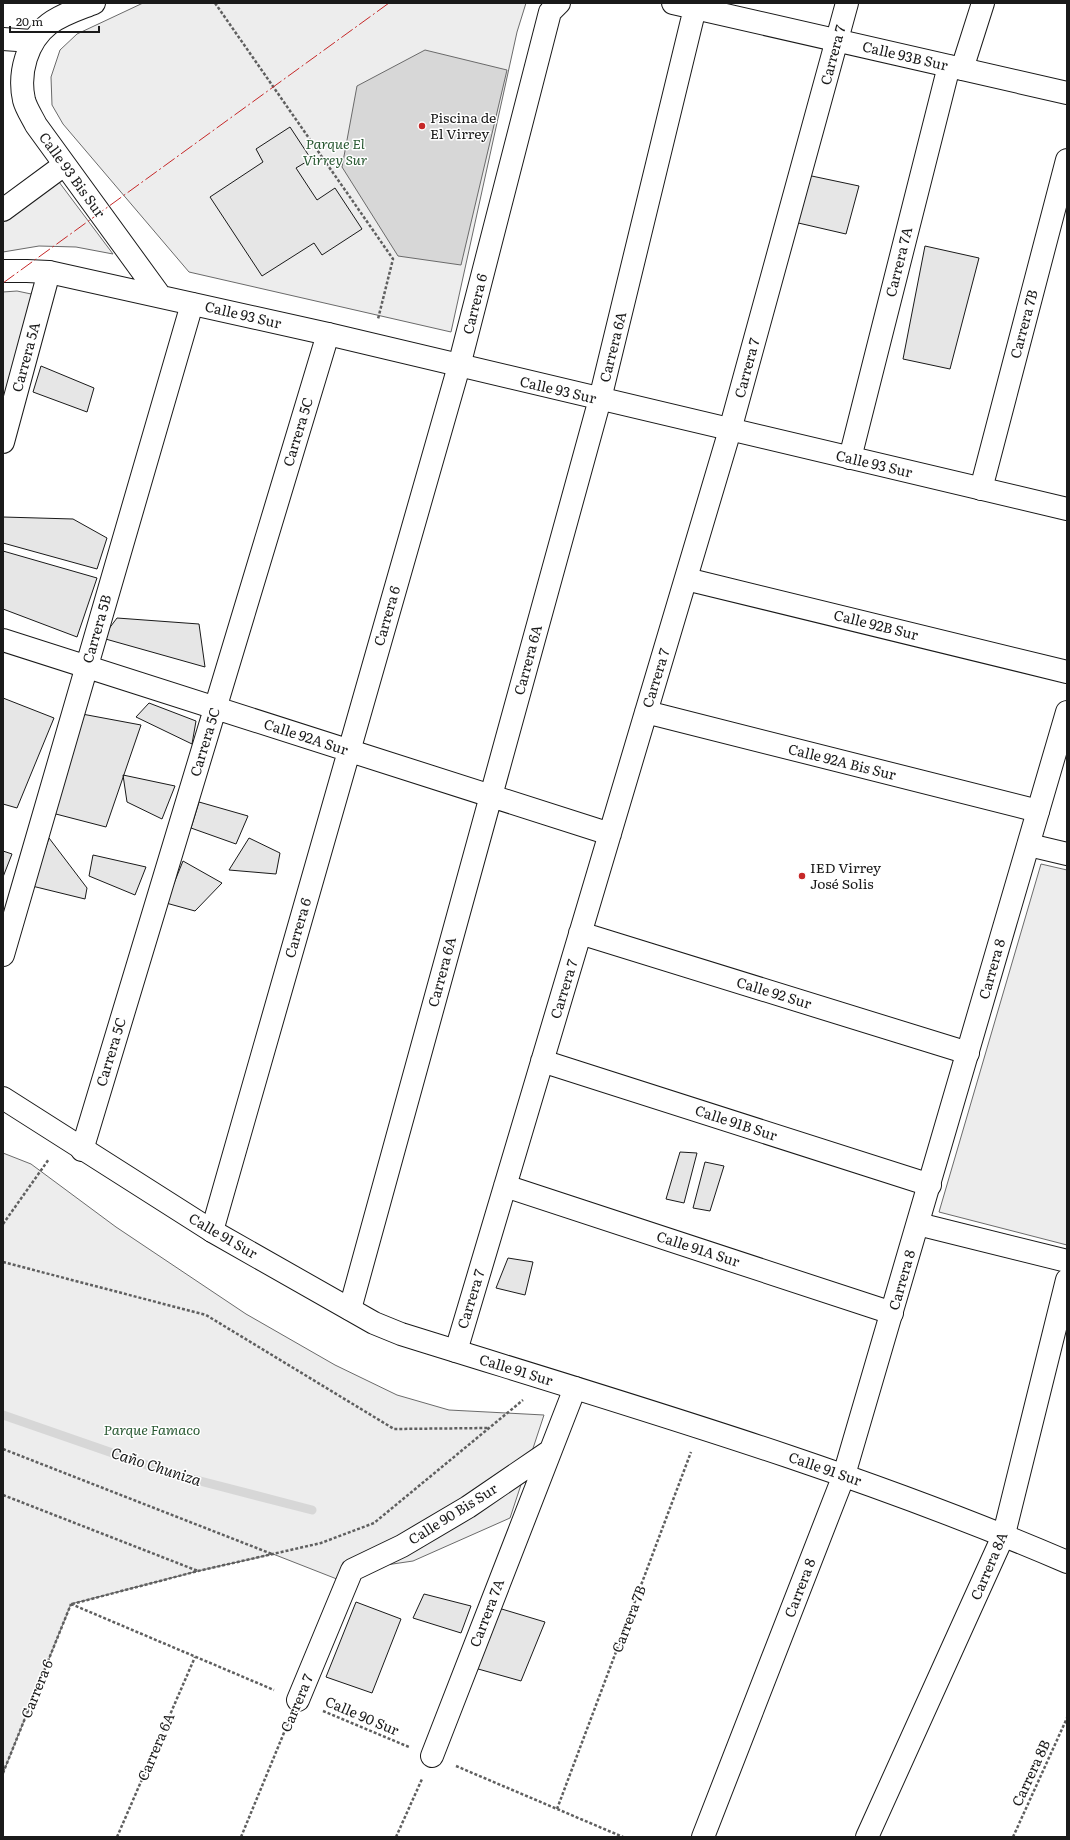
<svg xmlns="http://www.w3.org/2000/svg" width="1070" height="1840" font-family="Literata,serif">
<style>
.built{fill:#ededed;stroke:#6a6a6a}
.water{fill:#d7d7d7;stroke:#6a6a6a}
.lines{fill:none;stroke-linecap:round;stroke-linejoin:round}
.stream{stroke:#d7d7d7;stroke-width:9}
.building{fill:#e6e6e6;stroke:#1a1a1a}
.street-casing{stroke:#1a1a1a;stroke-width:24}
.secondary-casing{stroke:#1a1a1a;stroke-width:24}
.path{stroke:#5f5f5f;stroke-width:2.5;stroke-dasharray:3 2;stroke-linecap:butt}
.street{stroke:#fff;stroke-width:22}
.secondary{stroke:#fff;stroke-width:22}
.power{stroke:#c62828;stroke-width:1;stroke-dasharray:14 3 2 3;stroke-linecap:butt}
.poi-dot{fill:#c62828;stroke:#fff;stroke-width:1.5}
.labels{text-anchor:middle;stroke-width:3;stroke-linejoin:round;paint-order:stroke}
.street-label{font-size:14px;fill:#1a1a1a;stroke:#fff}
.poi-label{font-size:14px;fill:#1a1a1a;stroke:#fff;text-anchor:start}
.park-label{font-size:14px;font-style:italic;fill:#2b5a34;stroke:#fff}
.water-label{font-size:15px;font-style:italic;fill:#1a1a1a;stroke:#fff}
</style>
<rect width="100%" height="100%" fill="#fff"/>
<path class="built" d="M143 3H526L517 32 451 332 189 272 63 124 52 105 51 77 60 50 77 34Z
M59 182 113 254 76 247 39 246 3 252V222Z
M17 291 36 295 3 409V292Z
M1041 864 1067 870V1245L939 1212Z
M3 1153 31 1164 116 1227 246 1314 335 1365 397 1395 449 1410 544 1415 510 1518 413 1561 352 1570 347 1583 273 1554 198 1571 71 1604 3 1773Z"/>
<path class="water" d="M425 50 507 70 461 265 398 256 342 167 357 86Z"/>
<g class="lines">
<path class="stream" d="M3 1415 173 1474 312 1510"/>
</g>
<path class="building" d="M290 127 311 159 296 168 317 200 335 188 362 229 322 255 314 243 262 276 210 197 263 162 256 149Z
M807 175 859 186 846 234 794 222Z
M925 246 979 258 950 369 903 359Z
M41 366 94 388 87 412 33 392Z
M3 517 73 519 107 538 97 569 3 543Z
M3 551 97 578 77 637 3 609Z
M117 618 199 624 205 667 102 638Z
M3 698 54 718 17 808 3 804Z
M149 703 196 721 192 744 136 717Z
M82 714 141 725 106 827 52 813Z
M123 775 175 786 162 819 127 802Z
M199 802 248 816 236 844 191 828Z
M49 838 87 888 85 899 32 886Z
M249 838 280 853 276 874 229 870Z
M3 851 12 854 3 877Z
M93 855 146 867 135 895 89 876Z
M183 861 222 883 195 911 166 903Z
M680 1152 697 1153 684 1203 666 1199Z
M705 1162 724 1166 710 1211 693 1208Z
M508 1258 533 1262 525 1295 496 1288Z
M424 1594 471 1606 461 1633 413 1618Z
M356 1602 401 1619 372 1693 326 1677Z
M495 1607 545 1622 521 1681 471 1667Z"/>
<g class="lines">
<g class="street-casing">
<path id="street" d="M673 3 1067 93
M3 39 32 41
M962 69 983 3
M3 210 64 165
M3 442 49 272
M850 458 949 66
M981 489 1067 160
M686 579 1067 672
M3 640 610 834
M646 712 1038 811
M1029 845 1067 854
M580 933 968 1053
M3 955 192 304
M542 1061 930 1185
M82 1150 328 334
M505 1186 892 1313
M918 1224 1067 1261
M212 1231 459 366 550 12 559 3
M350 1309 600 399 695 8
M456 1351 730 430 847 3
M298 1700 352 1570 402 1546 468 1507 550 1451
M432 1756 575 1388
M867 1837 1004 1534 1067 1280"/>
</g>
<g class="secondary-casing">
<path id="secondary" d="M94 3C79 9 62 14 49 24 27 41 18 73 24 100 26 108 32 117 36 125L161 297
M3 271H27L49 272 328 334 1067 509
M3 1098 212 1231 374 1323 401 1334C625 1404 851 1469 1067 1562
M703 1837 844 1475 1067 712"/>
</g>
<path class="path" d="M215 3 393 259 378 319
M3 1224 49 1159
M3 1262 206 1315 394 1429 488 1428
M3 1449 272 1554
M3 1495 198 1571
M71 1604 274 1690
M72 1604 198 1571 321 1543 374 1523 523 1400
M323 1711 409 1747
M456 1766 623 1837
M3 1773 71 1604
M557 1809 691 1452
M117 1837 195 1657
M241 1837 288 1723
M396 1837 422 1779
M1013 1837 1067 1718"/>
<use href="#street" class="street"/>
<use href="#secondary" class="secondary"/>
<path class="power" d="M3 283 389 3"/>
</g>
<g class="poi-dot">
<circle cx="422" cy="126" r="4"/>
<circle cx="802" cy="876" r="4"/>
</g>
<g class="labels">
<g class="street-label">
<text transform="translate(833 55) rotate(-75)" y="5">Carrera 7</text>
<text transform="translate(905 56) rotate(13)" y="5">Calle 93B Sur</text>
<text transform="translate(72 175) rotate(54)" y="5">Calle 93 Bis Sur</text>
<text transform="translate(899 262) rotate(-76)" y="5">Carrera 7A</text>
<text transform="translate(475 304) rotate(-76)" y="5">Carrera 6</text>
<text transform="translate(243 315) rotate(13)" y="5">Calle 93 Sur</text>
<text transform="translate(1024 324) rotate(-75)" y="5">Carrera 7B</text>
<text transform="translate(613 347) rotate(-76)" y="5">Carrera 6A</text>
<text transform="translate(26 357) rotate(-75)" y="5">Carrera 5A</text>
<text transform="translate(747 368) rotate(-75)" y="5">Carrera 7</text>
<text transform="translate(558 390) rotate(13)" y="5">Calle 93 Sur</text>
<text transform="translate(298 432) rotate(-73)" y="5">Carrera 5C</text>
<text transform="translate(874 464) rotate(13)" y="5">Calle 93 Sur</text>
<text transform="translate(387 616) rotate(-74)" y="5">Carrera 6</text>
<text transform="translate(876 625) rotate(14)" y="5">Calle 92B Sur</text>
<text transform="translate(97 629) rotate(-74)" y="5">Carrera 5B</text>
<text transform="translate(528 660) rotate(-75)" y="5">Carrera 6A</text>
<text transform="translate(656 678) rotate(-73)" y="5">Carrera 7</text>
<text transform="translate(306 737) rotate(18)" y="5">Calle 92A Sur</text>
<text transform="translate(205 742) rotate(-73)" y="5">Carrera 5C</text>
<text transform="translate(842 762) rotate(14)" y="5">Calle 92A Bis Sur</text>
<text transform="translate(298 928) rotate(-74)" y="5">Carrera 6</text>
<text transform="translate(992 969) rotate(-74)" y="5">Carrera 8</text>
<text transform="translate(442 972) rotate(-75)" y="5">Carrera 6A</text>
<text transform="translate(564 989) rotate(-73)" y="5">Carrera 7</text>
<text transform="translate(774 993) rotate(17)" y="5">Calle 92 Sur</text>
<text transform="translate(111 1052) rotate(-73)" y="5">Carrera 5C</text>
<text transform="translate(736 1123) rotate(18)" y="5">Calle 91B Sur</text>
<text transform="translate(223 1236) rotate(30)" y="5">Calle 91 Sur</text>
<text transform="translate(698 1249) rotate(18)" y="5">Calle 91A Sur</text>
<text transform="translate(902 1280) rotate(-74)" y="5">Carrera 8</text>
<text transform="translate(471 1299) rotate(-73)" y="5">Carrera 7</text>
<text transform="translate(516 1370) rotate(17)" y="5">Calle 91 Sur</text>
<text transform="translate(825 1469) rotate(19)" y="5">Calle 91 Sur</text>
<text transform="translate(453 1514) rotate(-32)" y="5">Calle 90 Bis Sur</text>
<text transform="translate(989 1566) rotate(-67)" y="5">Carrera 8A</text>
<text transform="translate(800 1588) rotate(-69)" y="5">Carrera 8</text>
<text transform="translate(487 1613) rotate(-69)" y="5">Carrera 7A</text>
<text transform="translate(629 1619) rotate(-69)" y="5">Carrera 7B</text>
<text transform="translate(37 1689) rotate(-68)" y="5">Carrera 6</text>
<text transform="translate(297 1703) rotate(-67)" y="5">Carrera 7</text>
<text transform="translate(362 1716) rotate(23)" y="5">Calle 90 Sur</text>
<text transform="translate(156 1747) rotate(-67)" y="5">Carrera 6A</text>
<text transform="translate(1031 1773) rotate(-65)" y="5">Carrera 8B</text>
</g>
<g class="poi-label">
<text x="430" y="123">Piscina de<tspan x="430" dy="16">El Virrey</tspan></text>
<text x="810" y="873">IED Virrey<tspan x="810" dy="16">José Solis</tspan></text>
</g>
<g class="park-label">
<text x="335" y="149">Parque El<tspan x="335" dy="16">Virrey Sur</tspan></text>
<text x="152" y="1435">Parque Famaco</text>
</g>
<g class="water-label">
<text transform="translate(156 1467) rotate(18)" y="5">Caño Chuniza</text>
</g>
</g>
<rect width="1070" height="1840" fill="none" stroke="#1a1a1a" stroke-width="8"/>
<path d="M10 26v6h89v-6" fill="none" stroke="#1a1a1a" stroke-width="2"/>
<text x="16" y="26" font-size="12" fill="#1a1a1a" stroke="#ffffff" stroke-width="3" paint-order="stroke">20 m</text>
</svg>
